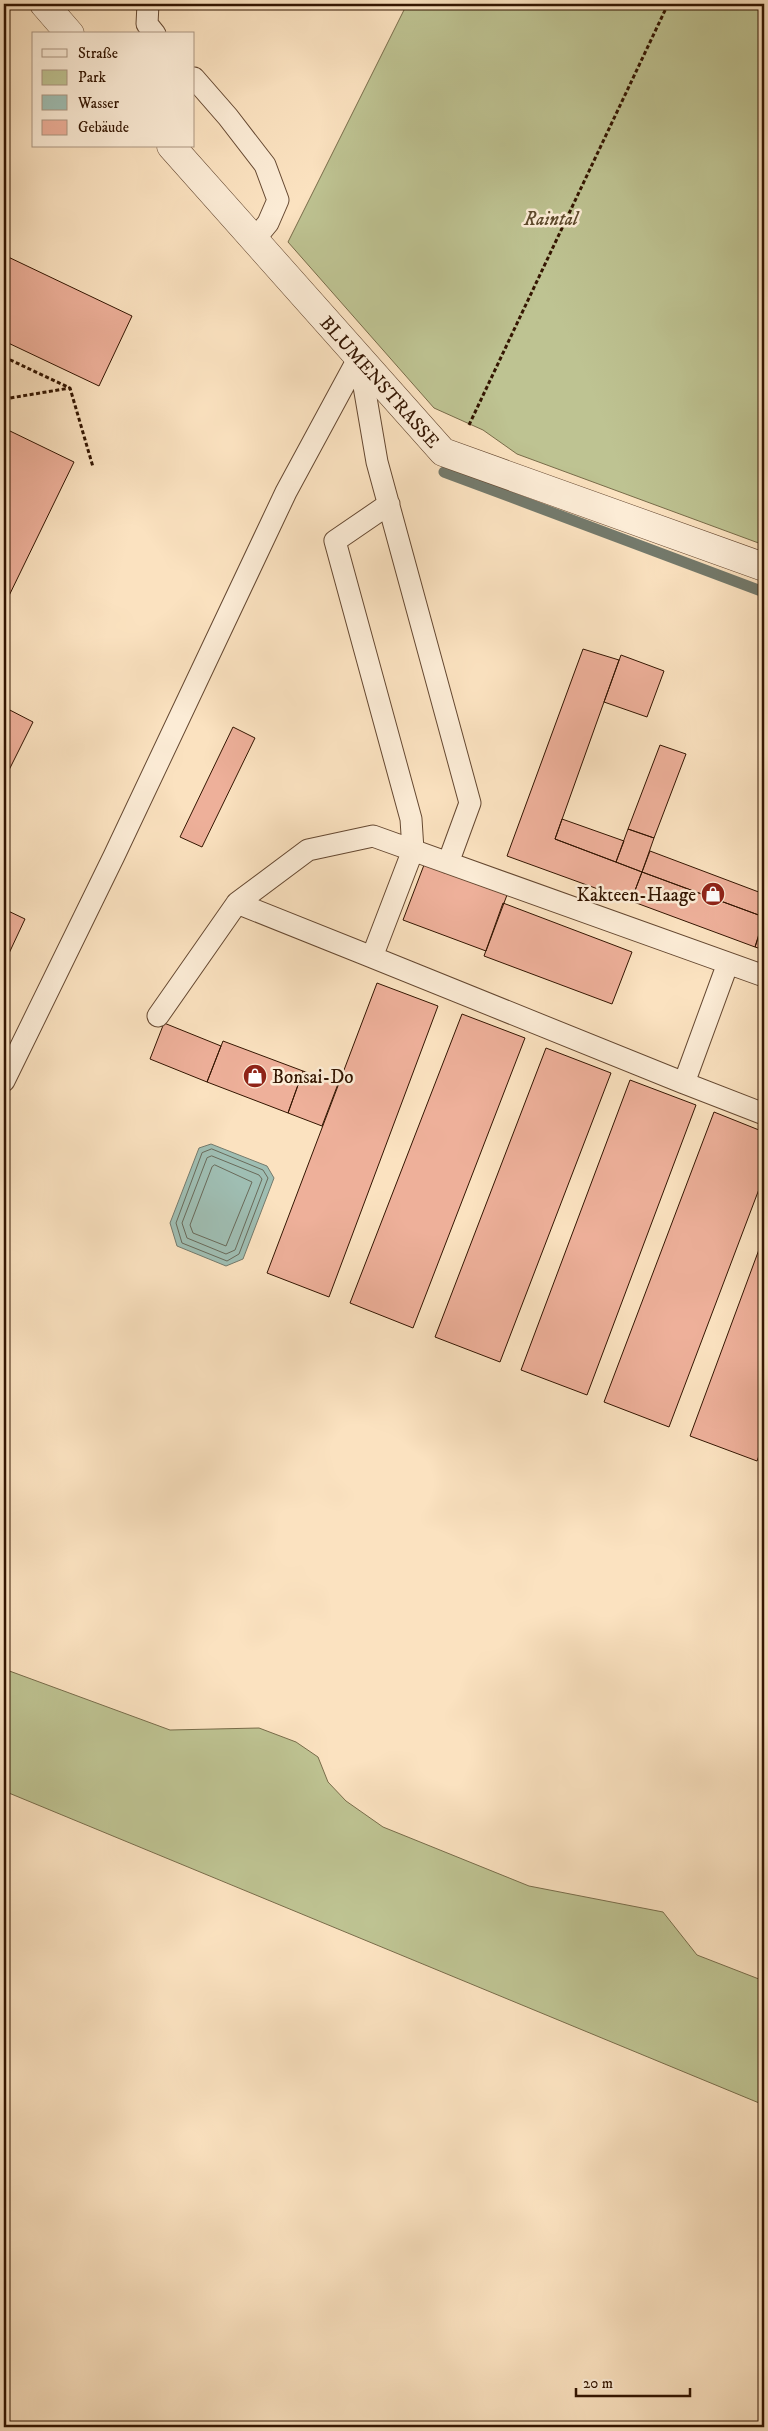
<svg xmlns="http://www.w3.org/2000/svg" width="768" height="2431" font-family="'IM FELL DW Pica',serif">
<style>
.green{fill:#bec392;stroke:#786c4a}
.water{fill:#9fbeb3;stroke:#747a6c}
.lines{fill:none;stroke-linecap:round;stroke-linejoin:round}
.shore{stroke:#696a5a;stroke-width:1}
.stream{stroke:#747a6c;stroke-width:11}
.building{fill:#eeb09a;stroke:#331501}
.service-casing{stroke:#654831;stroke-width:23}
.minor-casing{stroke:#654831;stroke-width:29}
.path{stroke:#331501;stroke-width:3;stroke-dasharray:4 2.5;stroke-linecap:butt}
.service{stroke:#fcecd6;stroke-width:21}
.minor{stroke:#fcecd6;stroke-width:28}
.labels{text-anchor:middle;stroke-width:5;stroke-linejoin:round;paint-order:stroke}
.park-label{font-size:19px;font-style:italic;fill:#5d492c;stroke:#fcecd6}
.street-label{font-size:19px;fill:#331501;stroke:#fcecd6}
.poi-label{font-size:19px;fill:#331501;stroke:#fcecd6;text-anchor:end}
</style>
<rect width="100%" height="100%" fill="#fbe2c0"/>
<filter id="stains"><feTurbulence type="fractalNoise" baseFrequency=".004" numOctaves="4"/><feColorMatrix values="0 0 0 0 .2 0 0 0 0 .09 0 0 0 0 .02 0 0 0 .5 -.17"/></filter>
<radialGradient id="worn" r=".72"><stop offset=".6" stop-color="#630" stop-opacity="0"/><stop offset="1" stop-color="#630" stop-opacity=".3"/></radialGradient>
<path class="green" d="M407 4H764V545L517 454 483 430 434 408 288 242Z
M4 1669 170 1730 259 1728 296 1742 318 1757 328 1782 346 1801 383 1827 529 1886 663 1912 697 1955 764 1981V2105L4 1791Z"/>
<path class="water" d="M211 1144 267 1166 274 1178 243 1259 226 1266 177 1246 170 1223 199 1148Z"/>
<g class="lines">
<path class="shore" d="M212 1149 263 1170 268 1178 239 1254 227 1261 182 1243 176 1223 202 1153Z
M212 1156 259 1175 262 1179 235 1250 226 1254 187 1238 182 1223 207 1158Z
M215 1165 252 1182 226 1246 193 1233 190 1225 212 1167Z"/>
<path class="stream" d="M444 472 764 592"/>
</g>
<path class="building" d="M4 255 132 316 99 386 4 341Z
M10 431 74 462 4 606V444Z
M583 649 619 660 555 839 642 872 631 901 507 856Z
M621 655 664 671 647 717 604 702Z
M4 707 33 722 4 780Z
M233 727 255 738 202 847 180 837Z
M660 745 686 754 654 838 628 829Z
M562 819 624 841 616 862 555 839Z
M628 829 654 838 642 872 616 862Z
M650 851 764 894V917L642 872Z
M424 865 507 895 486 951 403 920Z
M642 872 764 917 755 947 631 901Z
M503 903 632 952 612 1004 484 956Z
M4 909 25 919 4 964Z
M764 921V950L755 947Z
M377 983 438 1006 329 1297 267 1273Z
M462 1014 525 1038 413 1328 350 1303Z
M164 1023 221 1046 207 1082 150 1059Z
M223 1041 303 1071 288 1113 207 1082Z
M546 1048 611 1073 500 1362 435 1337Z
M303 1071 338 1084 322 1126 288 1113Z
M630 1080 696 1105 587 1395 521 1370Z
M714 1112 764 1132V1176L669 1427 604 1402Z
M764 1236V1442L757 1461 690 1436Z"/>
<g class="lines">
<g class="service-casing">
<path id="service" d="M148 4 147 24 155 34
M194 78 228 117 265 165 278 200 268 223 254 240
M359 357 377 462 470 803 448 863
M389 504 335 541 411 819 413 850 372 957 684 1083
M237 903 308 850 373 836 764 976
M728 963 684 1083 764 1114
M158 1016 237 903 372 957
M4 1081 114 856 286 492 359 357"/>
</g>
<g class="minor-casing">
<g id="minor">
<path d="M44 4 70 34"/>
<path id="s1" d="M171 146 443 452 764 567"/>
</g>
</g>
<path class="path" d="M4 357 70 388 93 467
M4 399 70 388
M469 425 668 4"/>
<use href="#service" class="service"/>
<use href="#minor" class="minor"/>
</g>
<defs>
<g id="shop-disc" transform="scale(1.25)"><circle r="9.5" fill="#8f2418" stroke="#fcecd6"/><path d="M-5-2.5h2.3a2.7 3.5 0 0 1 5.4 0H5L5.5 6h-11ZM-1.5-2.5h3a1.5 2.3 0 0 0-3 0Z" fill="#fff"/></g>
</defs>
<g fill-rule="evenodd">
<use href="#shop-disc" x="713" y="894"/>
<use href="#shop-disc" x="255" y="1076"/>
</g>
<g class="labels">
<g class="park-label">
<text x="551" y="225">Raintal</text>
</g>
<g class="street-label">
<text dy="7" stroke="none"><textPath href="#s1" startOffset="315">BLUMENSTRASSE</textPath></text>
</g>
<g class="poi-label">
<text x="696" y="901">Kakteen-Haage</text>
<text x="272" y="1083" text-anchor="start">Bonsai-Do</text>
</g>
</g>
<rect width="768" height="2431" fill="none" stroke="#fbe2c0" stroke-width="20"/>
<rect x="5" y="5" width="758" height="2421" fill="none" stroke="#331501" stroke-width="2.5"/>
<rect x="10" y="10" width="748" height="2411" fill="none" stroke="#331501"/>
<rect x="32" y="32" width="162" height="115" fill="#fcecd6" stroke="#ac9681"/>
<rect x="42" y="49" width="25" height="8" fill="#fcecd6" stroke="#ac9681"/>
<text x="78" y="58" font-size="15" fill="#331501">Straße</text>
<rect x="42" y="70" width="25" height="15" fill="#bec392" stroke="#ac9681"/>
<text x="78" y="82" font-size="15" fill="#331501">Park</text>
<rect x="42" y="95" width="25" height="15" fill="#9fbeb3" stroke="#ac9681"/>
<text x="78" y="108" font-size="15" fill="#331501">Wasser</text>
<rect x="42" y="120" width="25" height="15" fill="#eeb09a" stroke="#ac9681"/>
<text x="78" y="132" font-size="15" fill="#331501">Gebäude</text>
<path d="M576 2388v8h114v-8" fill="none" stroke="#331501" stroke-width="2.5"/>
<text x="583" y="2388" font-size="15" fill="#331501" stroke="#fcecd6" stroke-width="4" paint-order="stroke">20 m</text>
<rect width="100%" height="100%" filter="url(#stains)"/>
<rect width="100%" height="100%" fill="url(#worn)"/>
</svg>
